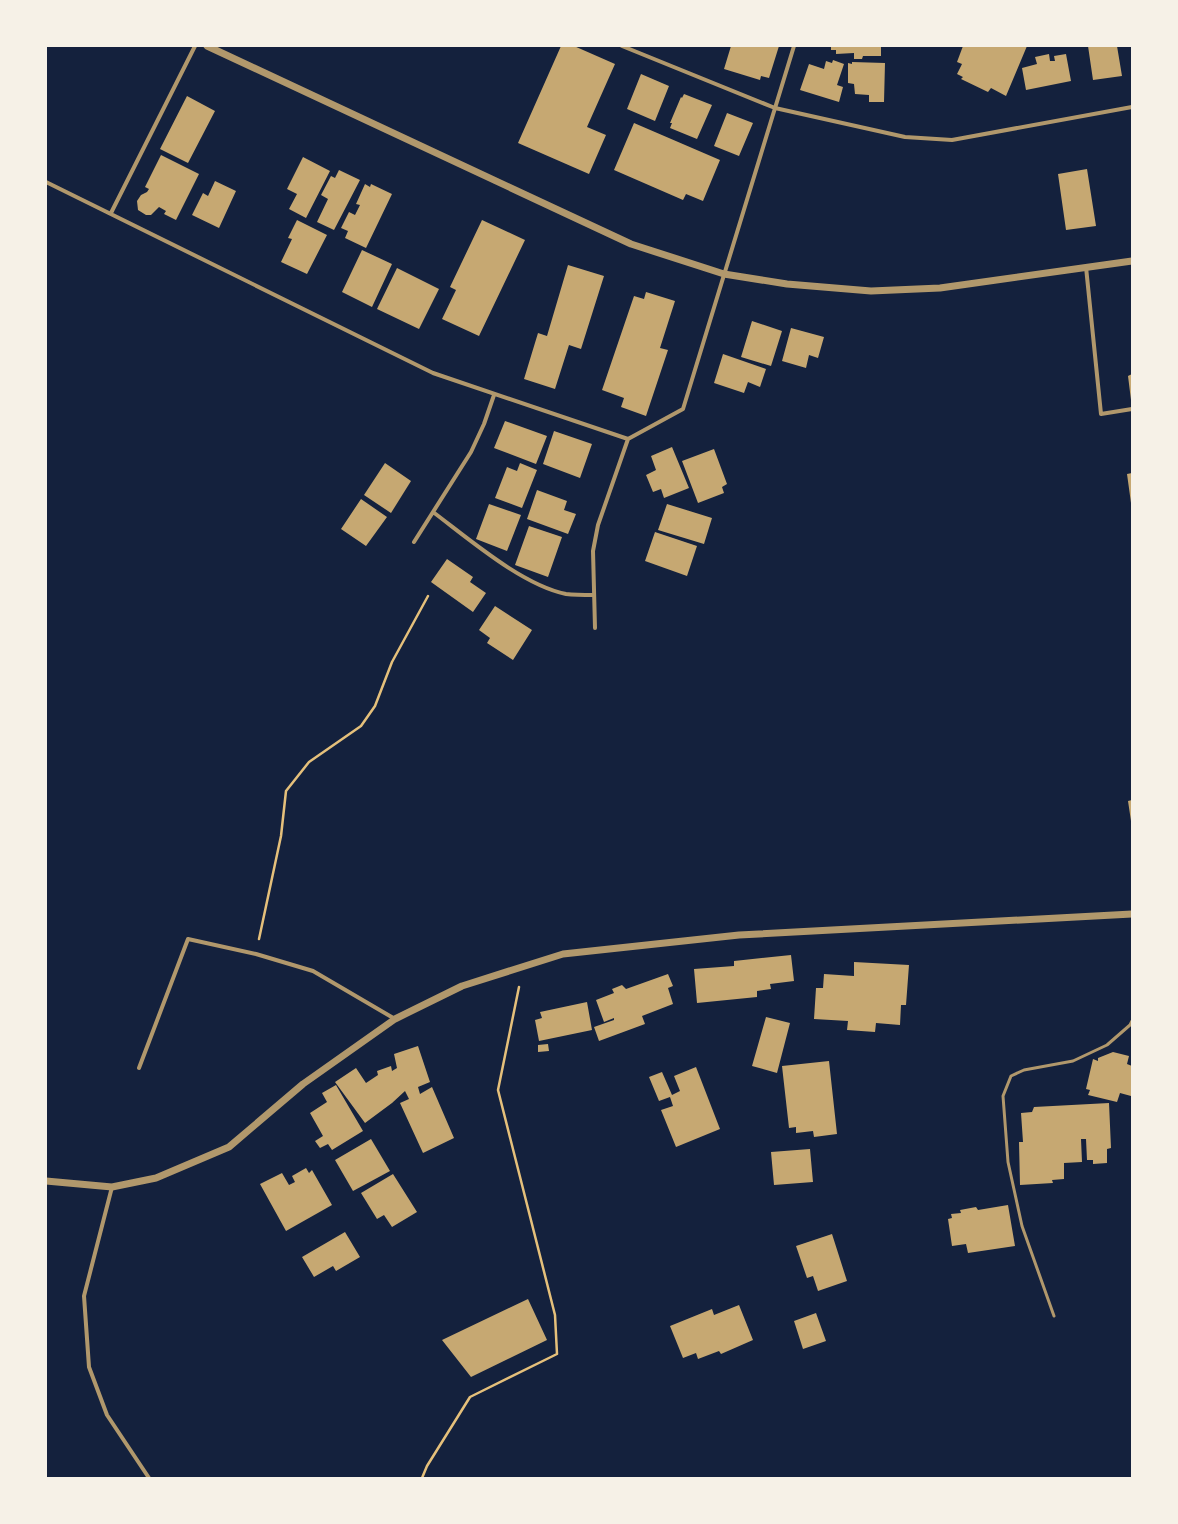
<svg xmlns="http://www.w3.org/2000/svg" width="1178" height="1524" font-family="'Fira Sans Condensed',sans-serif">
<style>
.building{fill:#c6a872}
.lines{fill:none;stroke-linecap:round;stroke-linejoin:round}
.path{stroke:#e5c07b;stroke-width:2.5}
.service{stroke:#b1986c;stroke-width:3}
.minor{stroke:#b1986c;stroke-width:4}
.tertiary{stroke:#b1986c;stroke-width:7}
</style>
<rect width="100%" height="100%" fill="#14213d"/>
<path class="building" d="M561 46H574L615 64 587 127 606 135 589 174 518 143Z
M731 46H779L769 78 761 76 760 80 724 69Z
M831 46H881V56H863L862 59H854V53L836 54V50H831Z
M963 46H1027L1006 96 991 88 988 92 961 79 963 77 957 74 962 64 957 62Z
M1088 46H1117L1122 76 1093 80Z
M1049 54 1050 61H1055L1054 56 1066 54 1071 81 1026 90 1022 68 1037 64 1035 57Z
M833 60 844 64 837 85 843 87 839 102 800 90 809 64 824 69 826 61 832 63Z
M852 62 885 63 884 102H869V95L855 94 854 84 848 83V63L852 64Z
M641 74 669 86 655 121 627 109Z
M684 94 712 105 697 139 670 128 672 123H670L681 97 682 98Z
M187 96 215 111 188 163 160 149Z
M727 113 753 123 739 156 714 146Z
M634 123 720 160 703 201 686 194 683 200 614 170Z
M161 155 199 174 176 220 164 214 166 211 159 207 151 215H146L138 210 137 201 141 195 147 192 149 189 145 187Z
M303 157 330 171 306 218 289 209 297 194 287 189Z
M1087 169 1096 226 1066 230 1058 174Z
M339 170 360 180 334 230 317 222 328 199 321 195 331 176 335 178Z
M215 181 236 191 219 228 192 215 203 193 208 196Z
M365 184 370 187 371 184 392 194 366 248 345 238 348 231 341 228 349 212 355 215 360 205 356 204Z
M297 220 327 235 307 274 281 262 292 239 288 238Z
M482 220 525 240 479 336 442 319 456 290 450 287Z
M362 250 392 264 372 307 342 292Z
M568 265 604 276 581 349 569 345 555 389 524 379 538 333 547 336Z
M397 268 439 289 419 329 377 309Z
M646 292 675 301 660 348 668 350 646 416 621 407 624 398 602 390 634 296 644 299Z
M752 321 782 331 771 366 741 357Z
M791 328 824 337 818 358 809 355 806 368 782 361Z
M723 354 766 369 760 387 748 382 744 393 714 383Z
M1132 374V400H1131L1128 376Z
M505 421 547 436 536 464 494 448Z
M554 431 592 444 580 478 543 464Z
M672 447 689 488 664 498 661 489 653 492 646 475 656 470 651 456Z
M714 449 727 484 722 487 724 493 698 503 682 461Z
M385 463 411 481 391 513 364 495Z
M520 463 537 470 522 508 495 498 507 467 517 471Z
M1132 473V503H1131L1127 474Z
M537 490 567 501 564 510 576 514 568 534 527 519Z
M361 499 387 517 366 546 341 529Z
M489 504 521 515 507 551 476 539Z
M667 504 712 518 704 544 658 530Z
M529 526 562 537 548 577 515 565Z
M655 532 697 546 687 576 645 561Z
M447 559 473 577 470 582 486 593 473 612 431 582Z
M495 606 532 630 513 660 487 643 490 638 479 630Z
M1132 800V821H1131L1128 801Z
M791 955 794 981 770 984 771 989 757 991V997L697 1003 694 969 734 966V961Z
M854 962 909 965 906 1005H901L900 1025 876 1023 875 1032 847 1030 848 1021 814 1019 816 988H823L824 974 854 976Z
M668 974 673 986 668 988 673 1004 642 1016 645 1024 599 1041 594 1027 614 1020V1018L604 1022 596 1000 614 993 612 989 622 985 626 989Z
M587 1002 592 1030 539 1041 535 1020 542 1018 540 1012Z
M766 1017 790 1023 777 1073 752 1066Z
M548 1044 549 1051 538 1052V1045Z
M418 1046 430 1082 418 1087 420 1094 432 1087 454 1138 423 1153 400 1103 409 1099 405 1091 392 1103 365 1123 335 1082 356 1068 366 1083 378 1075 377 1071 391 1066 392 1071 397 1068 394 1054Z
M1113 1052 1129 1056 1127 1064 1132 1066V1090L1131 1096 1120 1093 1117 1102 1088 1095 1090 1090 1086 1089 1093 1059 1098 1061V1058Z
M829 1061 837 1134 814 1137 813 1131 796 1133V1127L789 1128 782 1066Z
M696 1067 720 1129 676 1147 661 1110 673 1106 670 1097 659 1101 649 1077 662 1072 672 1095 680 1091 674 1076Z
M336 1085 363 1131 332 1150 328 1144 320 1148 315 1141 323 1136 310 1113 327 1102 322 1093Z
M1109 1103 1111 1148 1107 1149V1163L1093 1164V1160H1087L1086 1139H1081L1082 1162 1064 1163V1179L1052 1180 1053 1183 1020 1185 1019 1142H1023L1021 1113 1032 1112 1034 1107Z
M371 1139 390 1171 353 1191 335 1160Z
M810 1149 813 1182 774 1185 771 1152Z
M306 1168 309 1173 312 1170 332 1205 286 1231 260 1184 282 1173 289 1185 295 1182 292 1176Z
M393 1174 417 1212 392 1227 384 1215 377 1219 361 1193Z
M1008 1205 1015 1246 968 1253 966 1244 952 1246 948 1219 952 1218 951 1214 961 1213 960 1210 976 1207 978 1210Z
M345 1232 360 1257 336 1271 333 1266 314 1277 302 1257Z
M832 1234 847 1281 818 1291 813 1276 807 1278 796 1246Z
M528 1299 547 1340 471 1377 442 1340Z
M739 1305 753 1340 721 1354 719 1351 698 1359 696 1353 683 1358 670 1326 712 1309 714 1315Z
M816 1313 826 1341 803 1349 794 1321Z"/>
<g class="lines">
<path class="path" d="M259 939 281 836 286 791 309 762 361 726 375 706 392 662 428 596
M422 1478 427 1466 470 1397 557 1354 555 1315 498 1090 519 987"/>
<path class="service" d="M1054 1316 1022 1226 1008 1162 1003 1096 1011 1076 1024 1070 1073 1061 1107 1045 1130 1025 1132 1021"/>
<path class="minor" d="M622 46 775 108 905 137 952 140 1132 107
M46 182 433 373 628 439 683 409 794 46
M111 213 195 46
M1086 267 1101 414 1132 409
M433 512C469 539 522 585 566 594 575 595 585 595 594 595
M414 542 471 452 484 424 494 395
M595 628 593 551 598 525 628 439
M139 1068 188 939 256 954 313 971 395 1019
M112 1187 84 1296 89 1367 107 1415 149 1478"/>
<path class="tertiary" d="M207 46 631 244 724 274 787 284 871 291 940 288 1132 261
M46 1181 112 1187 156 1178 229 1147 303 1084 395 1019 462 986 563 954 739 935 1132 914"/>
</g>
<rect width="1178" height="1524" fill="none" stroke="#f6f1e7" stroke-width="94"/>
</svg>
